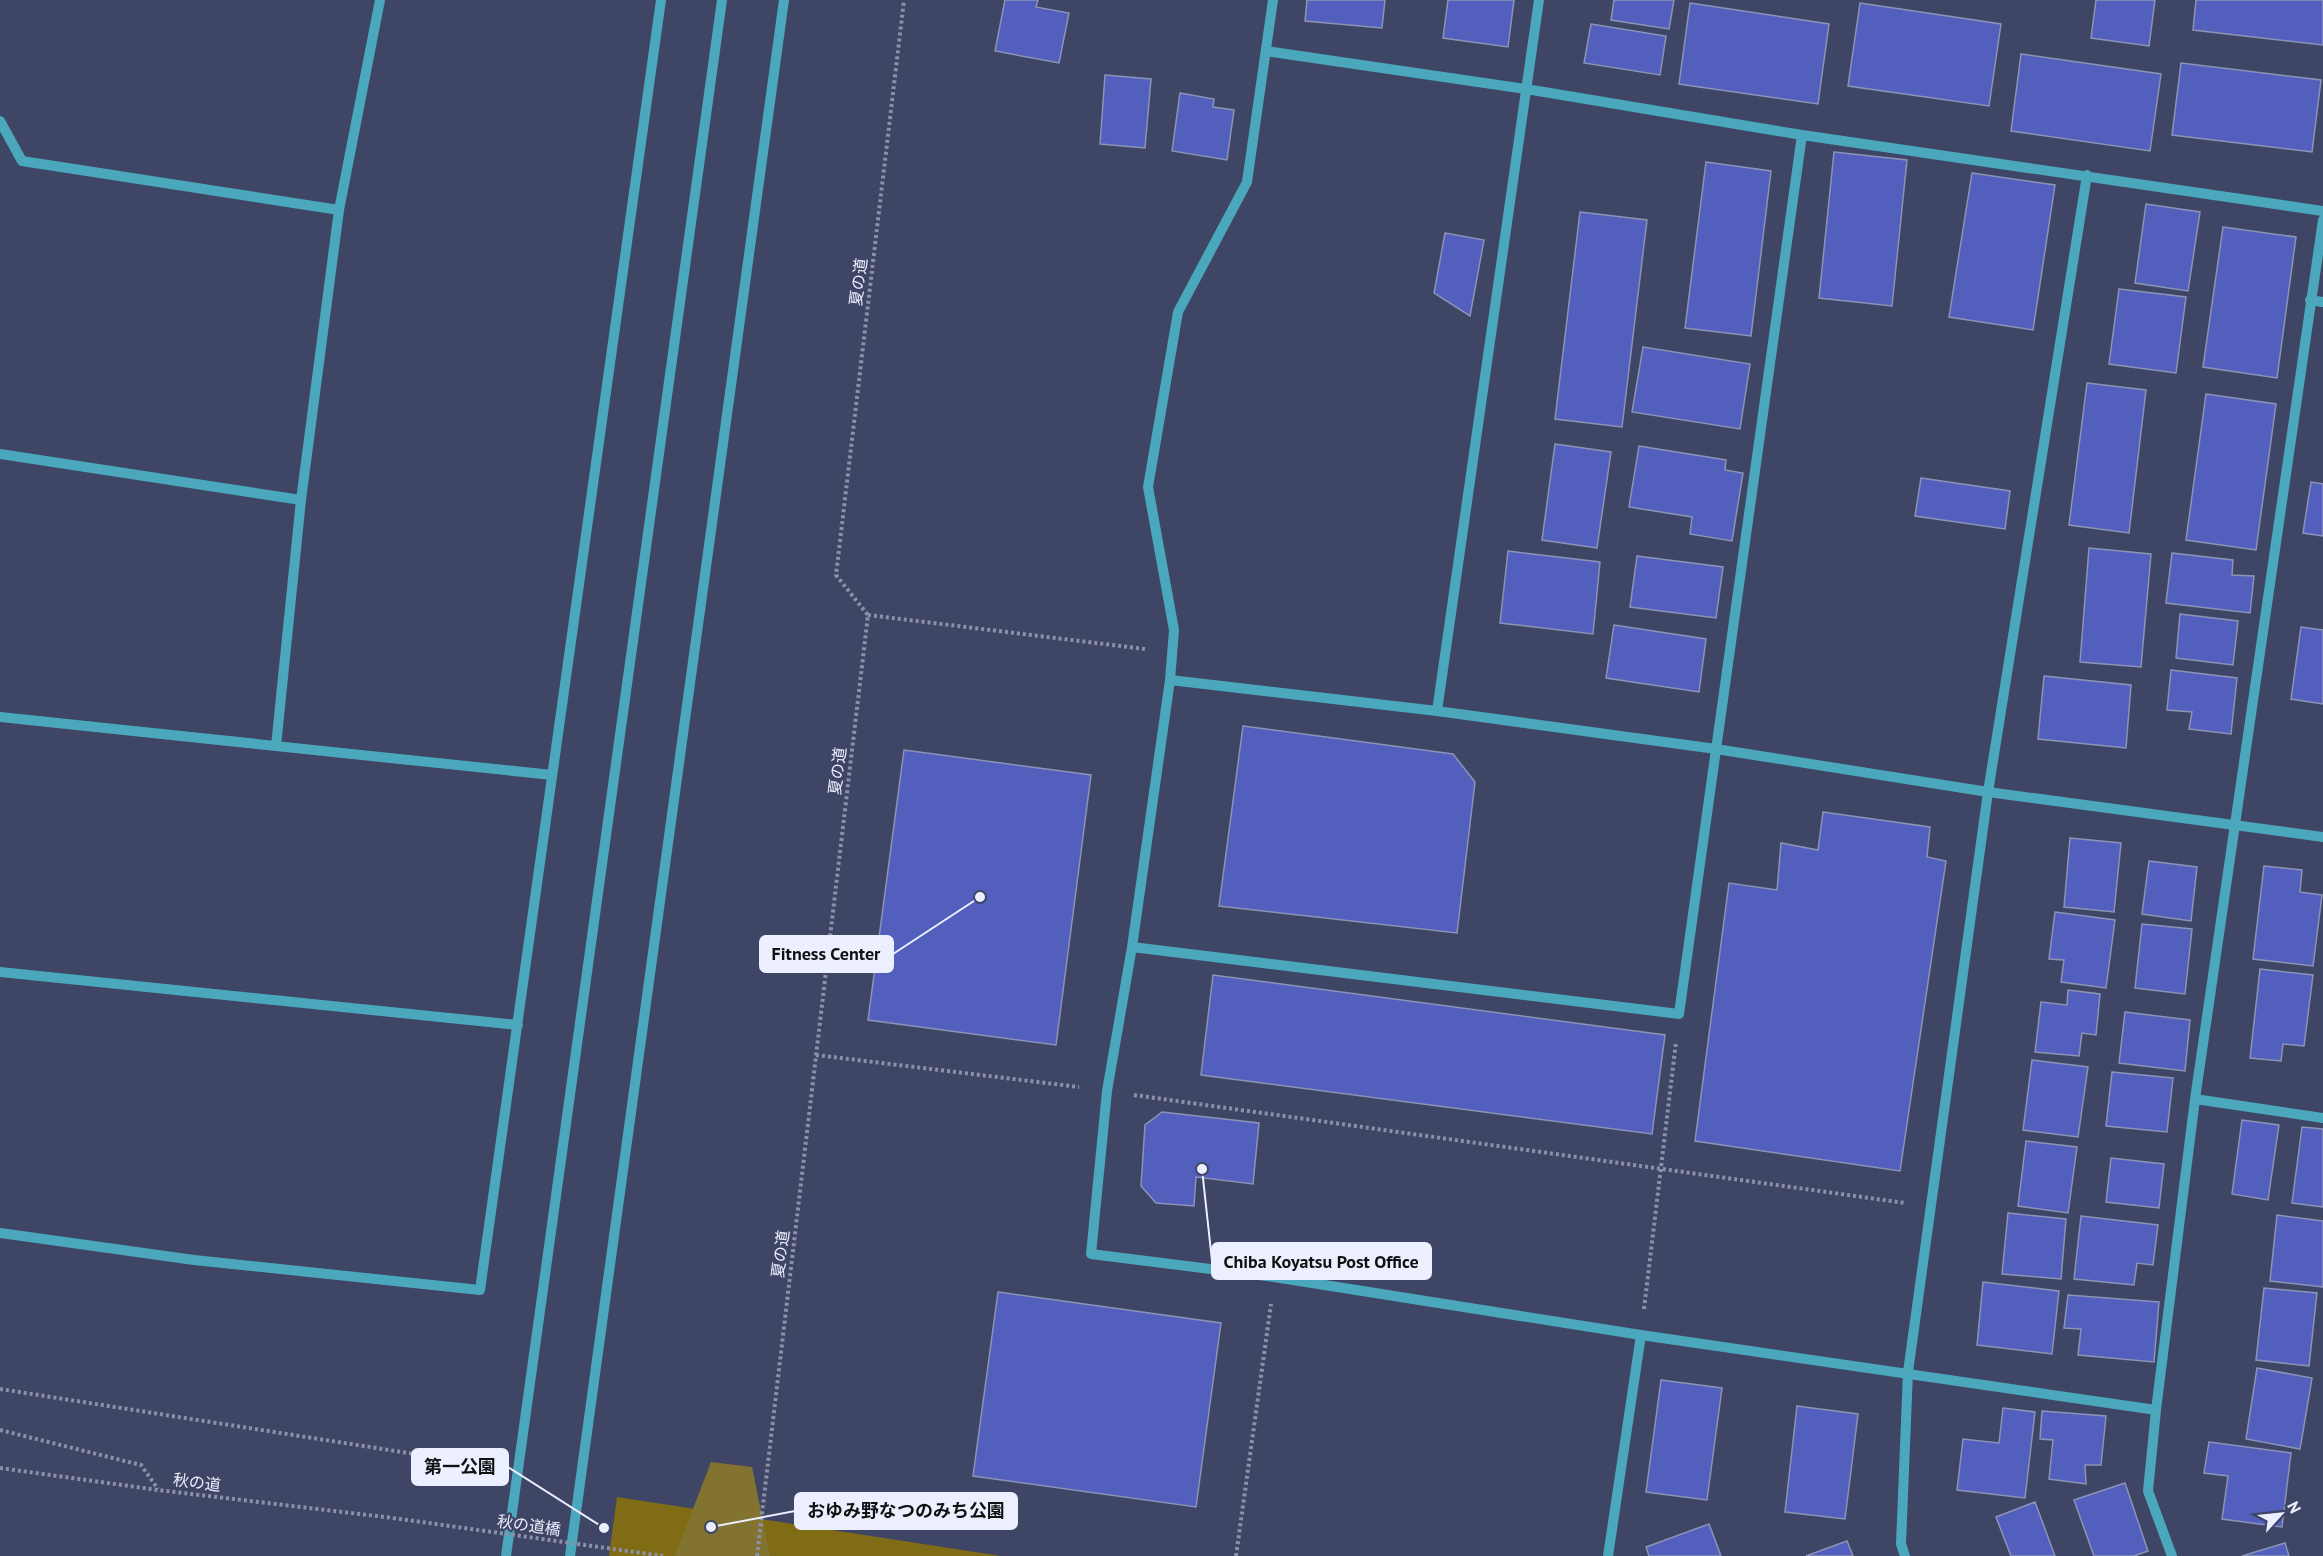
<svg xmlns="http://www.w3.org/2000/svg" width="2323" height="1556" font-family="'PT Sans','Noto Sans JP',sans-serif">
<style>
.green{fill:#806c14}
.forest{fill:#837331}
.building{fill:#535fbc;stroke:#8b93b7;stroke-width:1.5}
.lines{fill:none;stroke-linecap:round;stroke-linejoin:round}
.path{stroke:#8c91aa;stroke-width:4;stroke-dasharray:3 3;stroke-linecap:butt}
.minor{stroke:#4aa7bc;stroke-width:10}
.path-bridge{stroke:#8c91aa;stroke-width:4;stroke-dasharray:3 3;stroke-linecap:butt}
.labels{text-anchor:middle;stroke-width:4.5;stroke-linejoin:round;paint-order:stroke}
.street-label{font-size:16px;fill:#ebefff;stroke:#3f4565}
.leader{fill:none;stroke:#ebefff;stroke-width:2}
.callout-dot{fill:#ebefff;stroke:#3f4565;stroke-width:2}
.callout{fill:#ebefff;stroke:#ebefff;stroke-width:2}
.callout-label{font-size:18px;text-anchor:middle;font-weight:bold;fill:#111}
</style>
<rect width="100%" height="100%" fill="#3f4565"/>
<path class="green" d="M617 1497 1001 1556H609Z"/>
<path class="forest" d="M711 1462 752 1467 770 1556H675Z"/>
<path class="building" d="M1005 0H1038L1036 7 1069 13 1059 63 995 51Z
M1307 0H1385L1382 28 1305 21Z
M1448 0H1514L1508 47 1443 38Z
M1614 0H1674L1669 29 1611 20Z
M2096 0H2155L2149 46 2091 38Z
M2196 0H2323V45L2193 30Z
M1690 3 1829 24 1818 104 1679 84Z
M1860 3 2001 24 1989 106 1848 86Z
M1591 24 1666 36 1660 75 1584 63Z
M2021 54 2161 74 2150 151 2011 131Z
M2181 63 2321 80 2312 152 2172 135Z
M1105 75 1151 79 1145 148 1100 144Z
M1180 93 1214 99 1213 107 1234 110 1227 160 1172 151Z
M1834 152 1907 160 1892 306 1819 298Z
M1706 162 1771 171 1751 336 1685 328Z
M1972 173 2055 185 2033 330 1949 317Z
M2146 204 2200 212 2188 291 2135 283Z
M1580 212 1647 220 1622 427 1555 419Z
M2223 227 2296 237 2277 378 2203 367Z
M1445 233 1484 240 1470 316 1434 293Z
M2119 289 2186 297 2176 373 2109 364Z
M1643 347 1750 364 1740 429 1632 412Z
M2087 383 2146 390 2129 533 2069 525Z
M2206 394 2276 404 2256 550 2186 540Z
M1555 444 1611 452 1597 548 1542 540Z
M1639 446 1726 460 1725 470 1743 473 1732 541 1690 534 1692 517 1629 507Z
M1921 478 2010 491 2005 529 1915 516Z
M2311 482 2323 484V536L2303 533Z
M2089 548 2151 554 2141 667 2080 662Z
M1508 551 1600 562 1593 634 1500 623Z
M2172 553 2233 560 2232 575 2254 576 2250 613 2166 603Z
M1637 556 1723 567 1716 618 1630 607Z
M2180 614 2238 621 2233 665 2176 658Z
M1614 625 1706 639 1699 692 1606 678Z
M2301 627 2323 630V704L2291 699Z
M2171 670 2237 678 2231 734 2189 729 2192 712 2167 710Z
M2044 676 2131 685 2126 748 2038 739Z
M1243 726 1453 754 1475 782 1457 933 1219 906Z
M904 750 1091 775 1056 1045 868 1020Z
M1823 812 1930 827 1927 857 1946 861 1900 1171 1695 1141 1729 883 1777 890 1781 843 1818 850Z
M2070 838 2121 843 2114 912 2064 907Z
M2149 861 2197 867 2191 921 2142 914Z
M2264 866 2302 870 2300 892 2322 895 2313 966 2253 959Z
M2055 912 2115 920 2106 988 2061 982 2064 960 2049 959Z
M2142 924 2192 929 2185 994 2135 988Z
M2260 969 2313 975 2304 1046 2283 1044 2281 1061 2250 1058Z
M1213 975 1665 1035 1652 1134 1201 1075Z
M2068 990 2100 994 2096 1035 2082 1033 2079 1056 2035 1052 2041 1002 2067 1005Z
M2125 1012 2190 1020 2185 1071 2119 1063Z
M2032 1060 2088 1067 2078 1137 2023 1130Z
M2112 1072 2173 1078 2167 1132 2106 1126Z
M1162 1112 1259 1123 1253 1184 1196 1177 1194 1206 1156 1203 1141 1186 1145 1125Z
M2242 1120 2279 1125 2268 1200 2232 1194Z
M2302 1127 2323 1129V1207L2292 1203Z
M2026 1141 2077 1147 2068 1213 2018 1206Z
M2111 1158 2164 1164 2159 1208 2106 1202Z
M2008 1213 2066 1219 2061 1279 2002 1274Z
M2277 1215 2323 1221V1287L2270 1281Z
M2081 1216 2158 1225 2153 1265 2137 1263 2134 1285 2074 1279Z
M1983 1282 2059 1291 2052 1354 1977 1345Z
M2264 1288 2317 1293 2309 1366 2256 1360Z
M998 1292 1221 1323 1196 1507 973 1476Z
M2068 1295 2159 1302 2154 1362 2078 1355 2081 1329 2064 1328Z
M2257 1368 2312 1378 2300 1449 2246 1439Z
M1661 1380 1722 1388 1707 1500 1646 1492Z
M1797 1406 1858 1414 1845 1519 1785 1512Z
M2003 1408 2035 1412 2025 1498 1957 1490 1963 1439 1999 1443Z
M2042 1411 2106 1416 2101 1465H2085L2086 1484 2049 1479 2053 1440 2040 1439Z
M2209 1442 2291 1453 2282 1527 2222 1519 2228 1476 2204 1473Z
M2125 1483 2148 1551 2134 1556H2094L2074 1500Z
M2035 1502 2055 1556H2011L1996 1517Z
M1709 1524 1721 1556H1649L1646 1547Z
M1847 1541 1853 1556H1806Z
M2285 1543 2289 1556H2242Z"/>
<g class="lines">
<path class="path" d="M868 615 1145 649
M816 1055 1079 1087
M1134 1095 1905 1203
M1644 1309 1676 1042
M0 1389 491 1466
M0 1430 141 1465 158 1489
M0 1468 158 1490 393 1518
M757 1556 868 615 836 575 904 0
M1236 1556 1271 1304"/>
<path class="minor" d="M1266 51 1526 89 1802 135 2323 211
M0 121 22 161 339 210
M2310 300 2323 302
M0 454 301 500
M1170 680 1174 630 1148 487 1178 312 1247 182 1273 0
M1437 711 1539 0
M0 717 552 775
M276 746 301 500 339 210 380 0
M1132 947 1679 1014 1802 135
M0 972 518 1025
M2195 1099 2323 1118
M0 1233 194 1260 480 1290 661 0
M2156 1410 1641 1335 1274 1277 1091 1254 1107 1091 1132 947 1170 680 1437 711 1716 749 1988 792 2323 837
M506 1556 722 0
M570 1556 784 0
M1608 1556 1641 1335
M1905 1556 1901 1544 1908 1372 1988 792 2087 175
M2172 1556 2148 1491 2156 1410 2195 1099 2323 220"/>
<path class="path-bridge" d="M393 1518 663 1556"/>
</g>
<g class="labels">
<g class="street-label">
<text transform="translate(858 282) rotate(-83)" y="6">夏の道</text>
<text transform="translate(837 771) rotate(-83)" y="6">夏の道</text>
<text transform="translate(780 1254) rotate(-83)" y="6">夏の道</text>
<text transform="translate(197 1482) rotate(7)" y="6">秋の道</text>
<text transform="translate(529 1525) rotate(8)" y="6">秋の道橋</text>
</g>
</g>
<path class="leader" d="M980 897L893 954M1202 1169L1212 1261M604 1528L508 1467M711 1527L795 1511"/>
<g class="callout-dot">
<circle cx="980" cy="897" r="6"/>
<circle cx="1202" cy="1169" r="6"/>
<circle cx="604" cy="1528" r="6"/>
<circle cx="711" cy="1527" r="6"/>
</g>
<g class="callout">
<rect x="760" y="936" width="133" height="36" rx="6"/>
<rect x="1212" y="1243" width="219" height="36" rx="6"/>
<rect x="412" y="1449" width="96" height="36" rx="6"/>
<rect x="795" y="1493" width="222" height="36" rx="6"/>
</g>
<g class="callout-label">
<text x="826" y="960">Fitness Center</text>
<text x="1321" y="1268">Chiba Koyatsu Post Office</text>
<text x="460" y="1473">第一公園</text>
<text x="906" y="1517">おゆみ野なつのみち公園</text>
</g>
<g transform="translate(2281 1514) rotate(63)" stroke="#3f4565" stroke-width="4.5" paint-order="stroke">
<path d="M0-4.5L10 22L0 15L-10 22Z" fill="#ebefff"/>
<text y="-9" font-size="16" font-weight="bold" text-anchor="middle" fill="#ebefff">N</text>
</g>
</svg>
